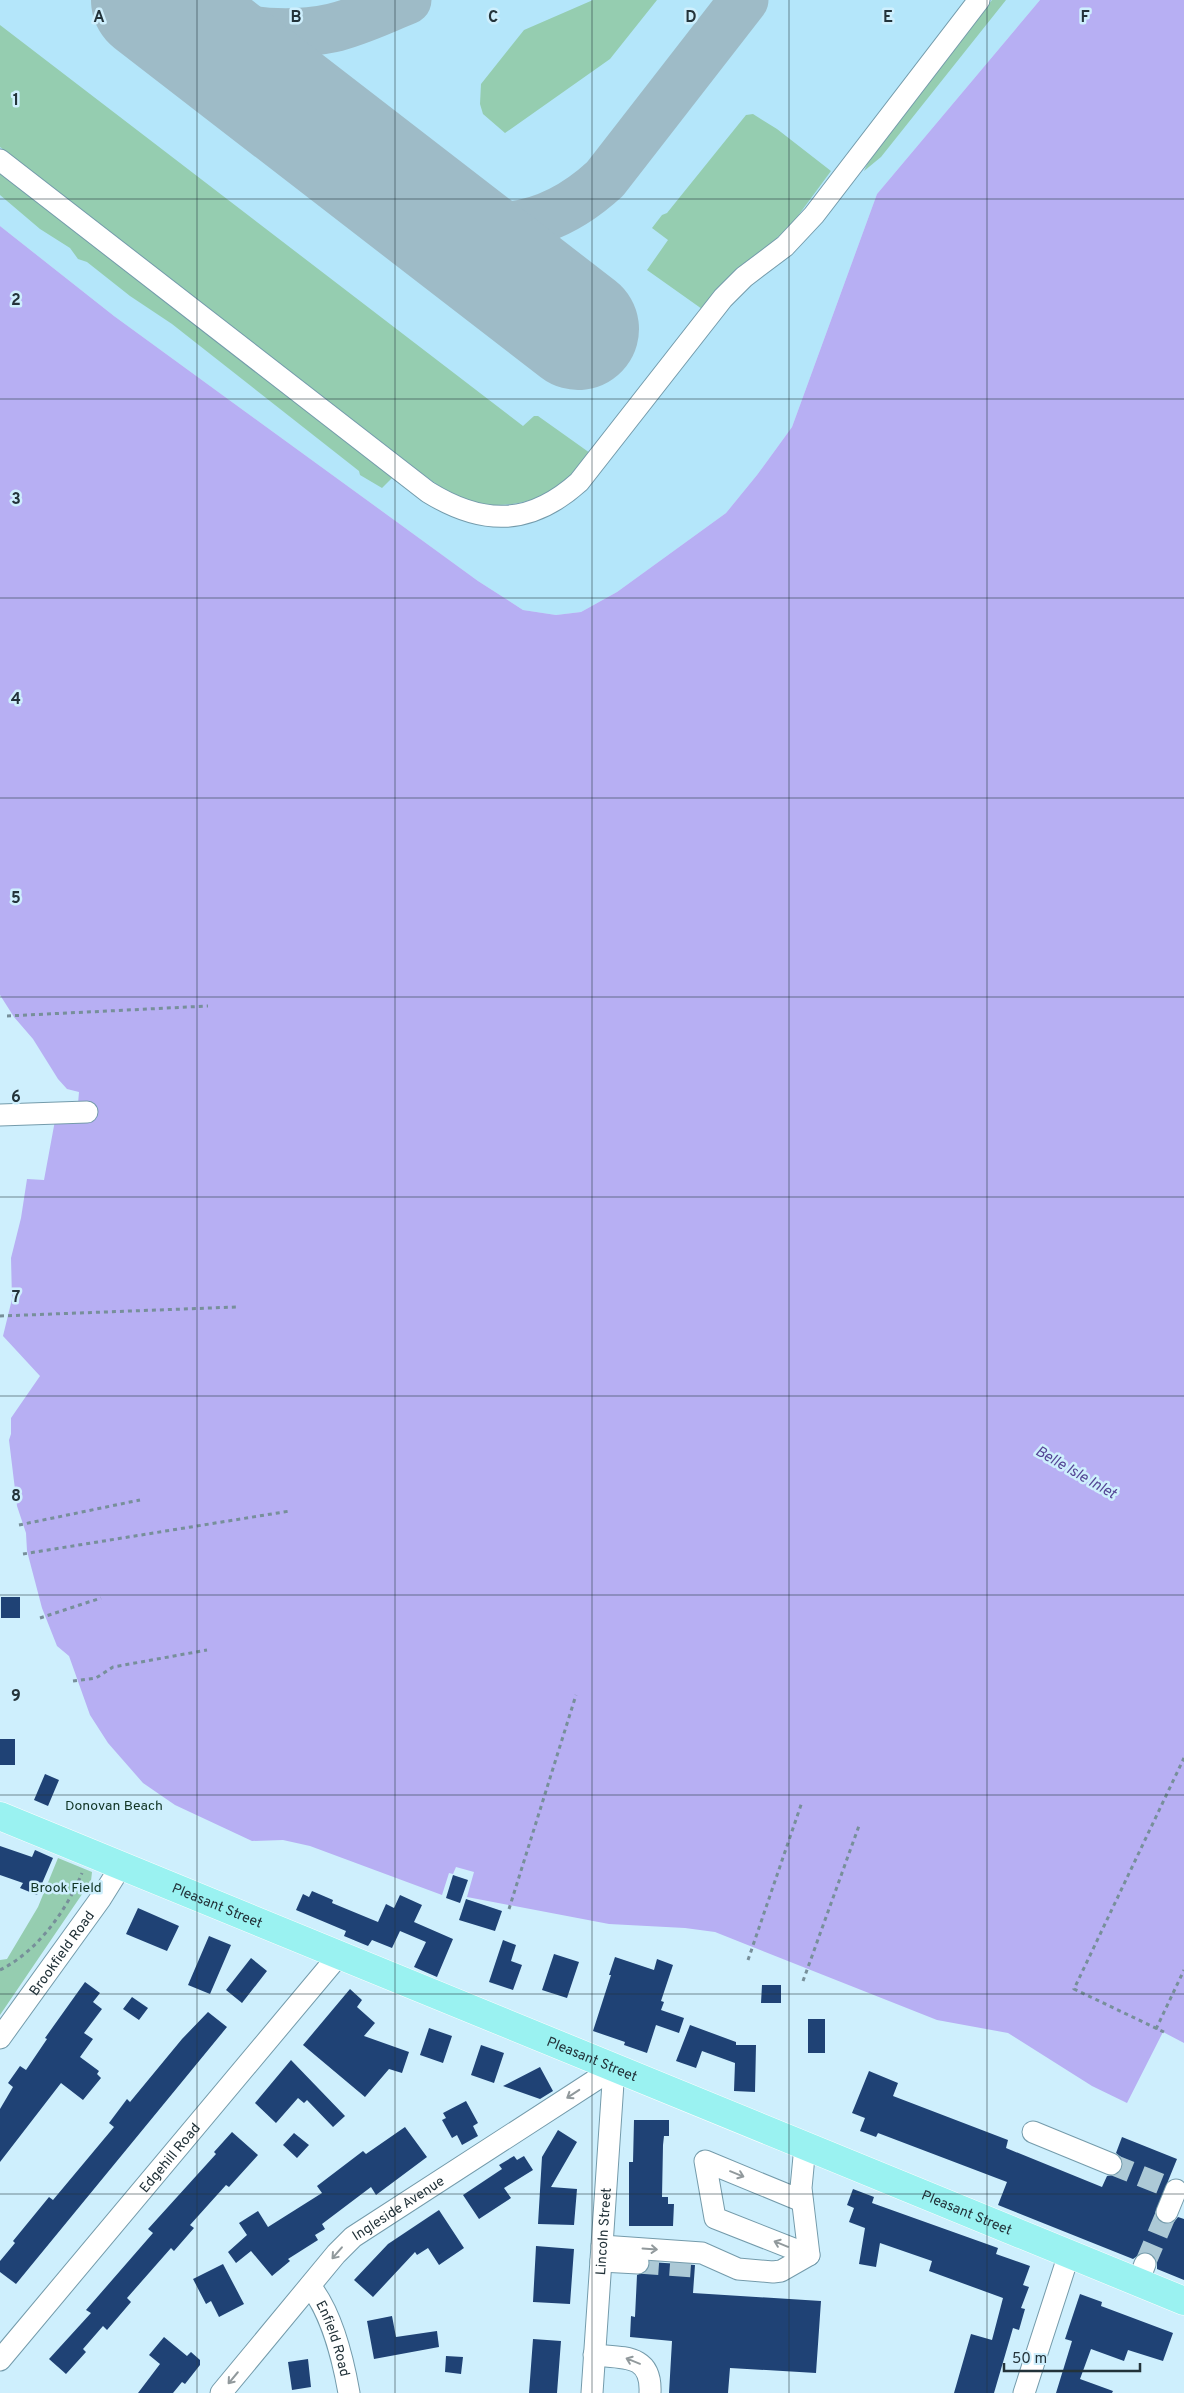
<svg xmlns="http://www.w3.org/2000/svg" width="1184" height="2393" font-family="Overpass,sans-serif">
<style>
.built{fill:#b4e6fa}
.green{fill:#95cdb0}
.water{fill:#b7aff3}
.lines{fill:none;stroke-linecap:round;stroke-linejoin:round}
.taxiway{stroke:#9ebbc7;stroke-width:49}
.runway{stroke:#9ebbc7;stroke-width:122}
.building{fill:#1f4275}
.minor-tunnel{stroke:#acc9d6;stroke-width:21;stroke-dasharray:21 11;stroke-linecap:butt}
.minor-casing{stroke:#749bab;stroke-width:23}
.major-casing{stroke:#fff;stroke-width:29}
.path{stroke:#778f9a;stroke-width:3;stroke-dasharray:4 4;stroke-linecap:butt}
.minor{stroke:#fff;stroke-width:21}
.major{stroke:#9af2f1;stroke-width:28}
.oneway{stroke:#91999c}
.grid{fill:none;stroke:#23333a;stroke-width:1;stroke-opacity:0.55}
.labels{text-anchor:middle;stroke-width:5;stroke-linejoin:round;paint-order:stroke}
.park-label{font-size:14px;fill:#0f3323;stroke:#ceeffd}
.street-label{font-size:14px;fill:#23333a;stroke:#ceeffd}
.water-label{font-size:15px;font-style:italic;fill:#544594;stroke:#ceeffd}
.grid-label{font-size:16px;text-anchor:middle;font-weight:bold;fill:#23333a;stroke:#ceeffd;stroke-width:5;stroke-linejoin:round;paint-order:stroke}
</style>
<rect width="100%" height="100%" fill="#ceeffd"/>
<path class="built" d="M0 0H1040L877 194 792 427 757 475 726 513 617 592 581 612 556 615 523 610 478 581 114 316 0 226Z"/>
<path class="green" d="M593 0H657L610 59 505 133 483 114 480 104 481 84 524 30Z
M992 0H1006L881 157 864 171 871 156Z
M0 25 523 426 534 416H538L590 453C579 466 567 482 552 491 525 506 488 510 460 498 447 492 435 483 424 475L0 147Z
M753 114 777 129 831 171 792 224 766 248 735 271 702 309 647 270 668 240 652 228 662 215 667 213 746 115Z
M0 173 393 477 382 488 360 475 359 471 172 324 130 296 87 262 78 259 70 248 40 229 0 195Z
M58 1858 92 1872 91 1881 0 2015V1960L7 1959 38 1907Z"/>
<path class="water" d="M1040 0H1184V2043L1163 2032 1127 2103 1092 2086 1008 2033 937 2020 715 1932 685 1928 609 1924 467 1897 474 1872 456 1867 453 1874 449 1873 442 1895 310 1846 283 1840 252 1841 175 1805 143 1783 108 1743 90 1715 69 1656 57 1646 42 1608 27 1551 26 1533 17 1506 9 1440 11 1434V1418L40 1376 3 1336 12 1299 11 1258 21 1218 27 1179 44 1180 56 1115H77L79 1092 67 1089 58 1079 33 1039 14 1017 0 995V226L114 316 478 581 523 610 556 615 581 612 617 592 726 513 757 475 792 427 877 194Z"/>
<g class="lines">
<path class="taxiway" d="M163 0C213 29 275 40 332 28 358 22 382 10 407 0
M386 181C402 192 419 206 437 215 446 219 459 222 470 224 521 234 567 214 605 179L744 0"/>
<path class="runway" d="M152 0 578 329"/>
</g>
<path class="building" d="M1 1597H20V1618H1Z
M0 1739H15V1765H0Z
M45 1774 59 1780 48 1806 34 1800Z
M0 1846 32 1857 35 1850 53 1858 37 1895 20 1888 23 1883 0 1875Z
M453 1875 468 1880 460 1903 446 1898Z
M312 1891 333 1900 332 1903 378 1922 386 1904 394 1908 400 1895 422 1905 414 1922 453 1939 437 1977 414 1967 426 1942 400 1931 392 1948 372 1940 368 1946 344 1936 346 1931 296 1910 303 1894 309 1897Z
M466 1899 502 1911 495 1931 459 1920Z
M138 1908 179 1926 167 1951 126 1934Z
M209 1936 231 1945 210 1994 188 1985Z
M503 1940 516 1945 511 1961 522 1965 513 1990 489 1982Z
M554 1954 579 1962 567 1998 542 1990Z
M615 1957 654 1970 657 1959 673 1965 661 2001 664 2002 661 2010 684 2018 679 2033 656 2025 647 2053 624 2045 625 2042 593 2031 611 1975H609Z
M251 1958 267 1971 242 2003 226 1990Z
M85 1982 100 1993 93 2002 102 2009 84 2033 93 2039 80 2057 99 2071 97 2074 101 2078 83 2100 61 2083 0 2162V2109L13 2087 8 2083 20 2066 26 2070 47 2039 45 2038Z
M762 1985H781V2003H761Z
M350 1989 362 2000 357 2007 375 2023 364 2036 409 2052 402 2073 389 2069 365 2097 303 2045Z
M132 1997 148 2008 139 2020 123 2009Z
M208 2012 227 2027 16 2284 0 2272V2261L15 2243 13 2241 49 2197 53 2200 114 2127 109 2123 127 2099 130 2102 182 2039Z
M808 2019H825V2053H808Z
M690 2025 736 2042V2045H756L755 2092 734 2091 735 2063 702 2051 696 2068 676 2061Z
M429 2028 452 2036 443 2063 420 2055Z
M481 2045 504 2053 494 2083 471 2075Z
M291 2060 345 2116 333 2127 307 2100 304 2103 298 2098 276 2123 255 2103Z
M540 2067 553 2091 540 2099 503 2086Z
M869 2071 898 2083 893 2096 1008 2140 1006 2148 1102 2187 1107 2176 1118 2174 1123 2168 1121 2157 1116 2153 1122 2137 1177 2159 1155 2213 1157 2220 1163 2224 1174 2222 1178 2217 1184 2219V2280L1157 2269V2262L1150 2253 1143 2252 1133 2259 998 2205 1007 2182 878 2133 876 2137 860 2131 865 2118 852 2113Z
M466 2101 478 2123 473 2126 478 2136 462 2145 457 2135 452 2138 442 2120 446 2118 443 2113Z
M634 2120H669V2136H664L663 2145 662 2197H668V2204H674L673 2226H629V2162H633Z
M405 2127 427 2157 376 2195 371 2187 322 2224 325 2229 315 2235 318 2240 288 2259 290 2261 272 2276 251 2251 236 2263 228 2252 247 2235 239 2223 258 2211 268 2227 322 2193 317 2186 363 2151 366 2154Z
M558 2130 577 2142 551 2187 577 2189 574 2225 538 2224 542 2157Z
M232 2132 258 2155 229 2187 226 2185 190 2225 194 2228 174 2251 171 2248 127 2298 131 2302 107 2330 103 2326 83 2349 86 2352 66 2374 49 2359 91 2313 86 2310 153 2233 148 2229 216 2154 214 2152Z
M294 2133 309 2145 297 2158 283 2145Z
M514 2156 517 2160 524 2156 533 2170 504 2188 511 2198 479 2219 463 2195 502 2169 499 2165Z
M853 2189 874 2197 872 2203 998 2248 996 2254 1030 2266 1023 2285 1029 2287 1021 2308 1025 2309 1019 2330 1013 2328 994 2393H954L971 2334 992 2340 1003 2298 929 2271 932 2261 880 2243 876 2267 859 2264 865 2228 849 2222 854 2208 847 2205Z
M439 2210 464 2248 439 2265 428 2248 417 2255 415 2252 373 2297 354 2280 388 2244Z
M536 2246 574 2249 570 2304 533 2302Z
M650 2262 695 2265 693 2293 821 2301 816 2373 730 2368 728 2393H669L672 2341 630 2337 631 2316 635 2317 637 2275 648 2270Z
M223 2264 244 2304 219 2317 211 2301 206 2304 193 2279Z
M1080 2294 1102 2302 1101 2306 1173 2333 1163 2361 1128 2350 1124 2361 1091 2349 1080 2379 1113 2391 1112 2393H1056L1072 2341 1065 2339Z
M392 2316 396 2337 437 2331 439 2347 374 2359 367 2321Z
M164 2337 187 2356 191 2352 200 2360V2365L185 2384 182 2382 173 2393H138L160 2364 149 2355Z
M533 2339 561 2341 557 2393H529Z
M446 2356 463 2357 461 2374 445 2372Z
M308 2359 311 2387 292 2390 288 2362Z"/>
<g class="lines">
<path class="minor-tunnel" d="M1111 2164 1166 2186
M638 2263 695 2267
M1145 2264 1167 2212"/>
<g class="minor-casing">
<g id="minor">
<path d="M0 160 428 492C483 526 530 526 579 482L723 298 744 277 785 246 814 215 979 0"/>
<path d="M0 1115 87 1112"/>
<path id="s1" d="M0 2038 101 1898 121 1866"/>
<path d="M1033 2132 1111 2164"/>
<path d="M805 2146 801 2188 809 2255"/>
<path d="M1167 2212 1176 2190"/>
<path d="M602 2246 702 2253 738 2269 773 2272 781 2271 809 2255 715 2218 705 2161 802 2201"/>
<path d="M601 2261 638 2263"/>
<path d="M1138 2282 1145 2264"/>
<path id="s2" d="M310 2286C331 2312 343 2359 349 2393"/>
<path d="M594 2355C624 2358 652 2354 650 2393"/>
<path id="s3" d="M0 2360 339 1955"/>
<path id="s4" d="M221 2393 336 2254 353 2237 614 2068"/>
<path id="s5" d="M592 2393 614 2068"/>
<path d="M1024 2393 1069 2254"/>
</g>
</g>
<g class="major-casing">
<g id="major">
<path id="s6" d="M0 1816 1184 2301"/>
</g>
</g>
<path class="path" d="M7 1016 208 1006
M0 1316 236 1307
M19 1525 140 1500
M23 1554 290 1511
M40 1618 101 1598
M73 1681 96 1678 113 1667 207 1650
M509 1909 576 1695
M748 1960 802 1802
M0 1970C38 1951 66 1911 82 1873
M803 1981 860 1823
M1156 2029 1184 1970
M1164 2032 1074 1989 1184 1758"/>
<use href="#minor" class="minor"/>
<use href="#major" class="major"/>
</g>
<defs><path id="oneway-shaft" d="M-6 0H5M1.5-3L5.5 0L1.5 3" fill="none" stroke-width="1.6" stroke-linecap="round" stroke-linejoin="round" transform="scale(1.25)"/></defs>
<g class="oneway">
<use href="#oneway-shaft" transform="translate(573 2094) rotate(147)"/>
<use href="#oneway-shaft" transform="translate(737 2174) rotate(22)"/>
<use href="#oneway-shaft" transform="translate(781 2244) rotate(-158)"/>
<use href="#oneway-shaft" transform="translate(650 2249) rotate(4)"/>
<use href="#oneway-shaft" transform="translate(337 2253) rotate(131)"/>
<use href="#oneway-shaft" transform="translate(633 2361) rotate(-158)"/>
<use href="#oneway-shaft" transform="translate(233 2378) rotate(130)"/>
</g>
<path class="grid" d="M197 0V2393M395 0V2393M592 0V2393M789 0V2393M987 0V2393M0 199H1184M0 399H1184M0 598H1184M0 798H1184M0 997H1184M0 1197H1184M0 1396H1184M0 1595H1184M0 1795H1184M0 1994H1184M0 2194H1184"/>
<g class="labels">
<g class="park-label">
<text x="114" y="1810">Donovan Beach</text>
<text x="66" y="1892">Brook Field</text>
</g>
<g class="street-label">
<text dy="5" stroke="none"><textPath href="#s6" startOffset="235">Pleasant Street</textPath></text>
<text dy="5" stroke="none"><textPath href="#s1" startOffset="105">Brookfield Road</textPath></text>
<text dy="5" stroke="none"><textPath href="#s6" startOffset="640">Pleasant Street</textPath></text>
<text dy="5" stroke="none"><textPath href="#s3" startOffset="264">Edgehill Road</textPath></text>
<text dy="5" stroke="none"><textPath href="#s4" startOffset="258">Ingleside Avenue</textPath></text>
<text dy="5" stroke="none"><textPath href="#s6" startOffset="1045">Pleasant Street</textPath></text>
<text dy="5" stroke="none"><textPath href="#s5" startOffset="162">Lincoln Street</textPath></text>
<text dy="5" stroke="none"><textPath href="#s2" startOffset="58">Enfield Road</textPath></text>
</g>
<g class="water-label">
<text transform="translate(1076 1472) rotate(30)" y="5">Belle Isle Inlet</text>
</g>
</g>
<g class="grid-label">
<text x="99" y="22">A</text>
<text x="296" y="22">B</text>
<text x="493" y="22">C</text>
<text x="691" y="22">D</text>
<text x="888" y="22">E</text>
<text x="1085" y="22">F</text>
<text x="16" y="105">1</text>
<text x="16" y="305">2</text>
<text x="16" y="504">3</text>
<text x="16" y="704">4</text>
<text x="16" y="903">5</text>
<text x="16" y="1102">6</text>
<text x="16" y="1302">7</text>
<text x="16" y="1501">8</text>
<text x="16" y="1701">9</text>
</g>
<path d="M1004 2363v8h136v-8" fill="none" stroke="#23333a" stroke-width="2.5"/>
<text x="1012" y="2363" font-size="15" fill="#23333a" stroke="#ceeffd" stroke-width="4" paint-order="stroke">50 m</text>
</svg>
